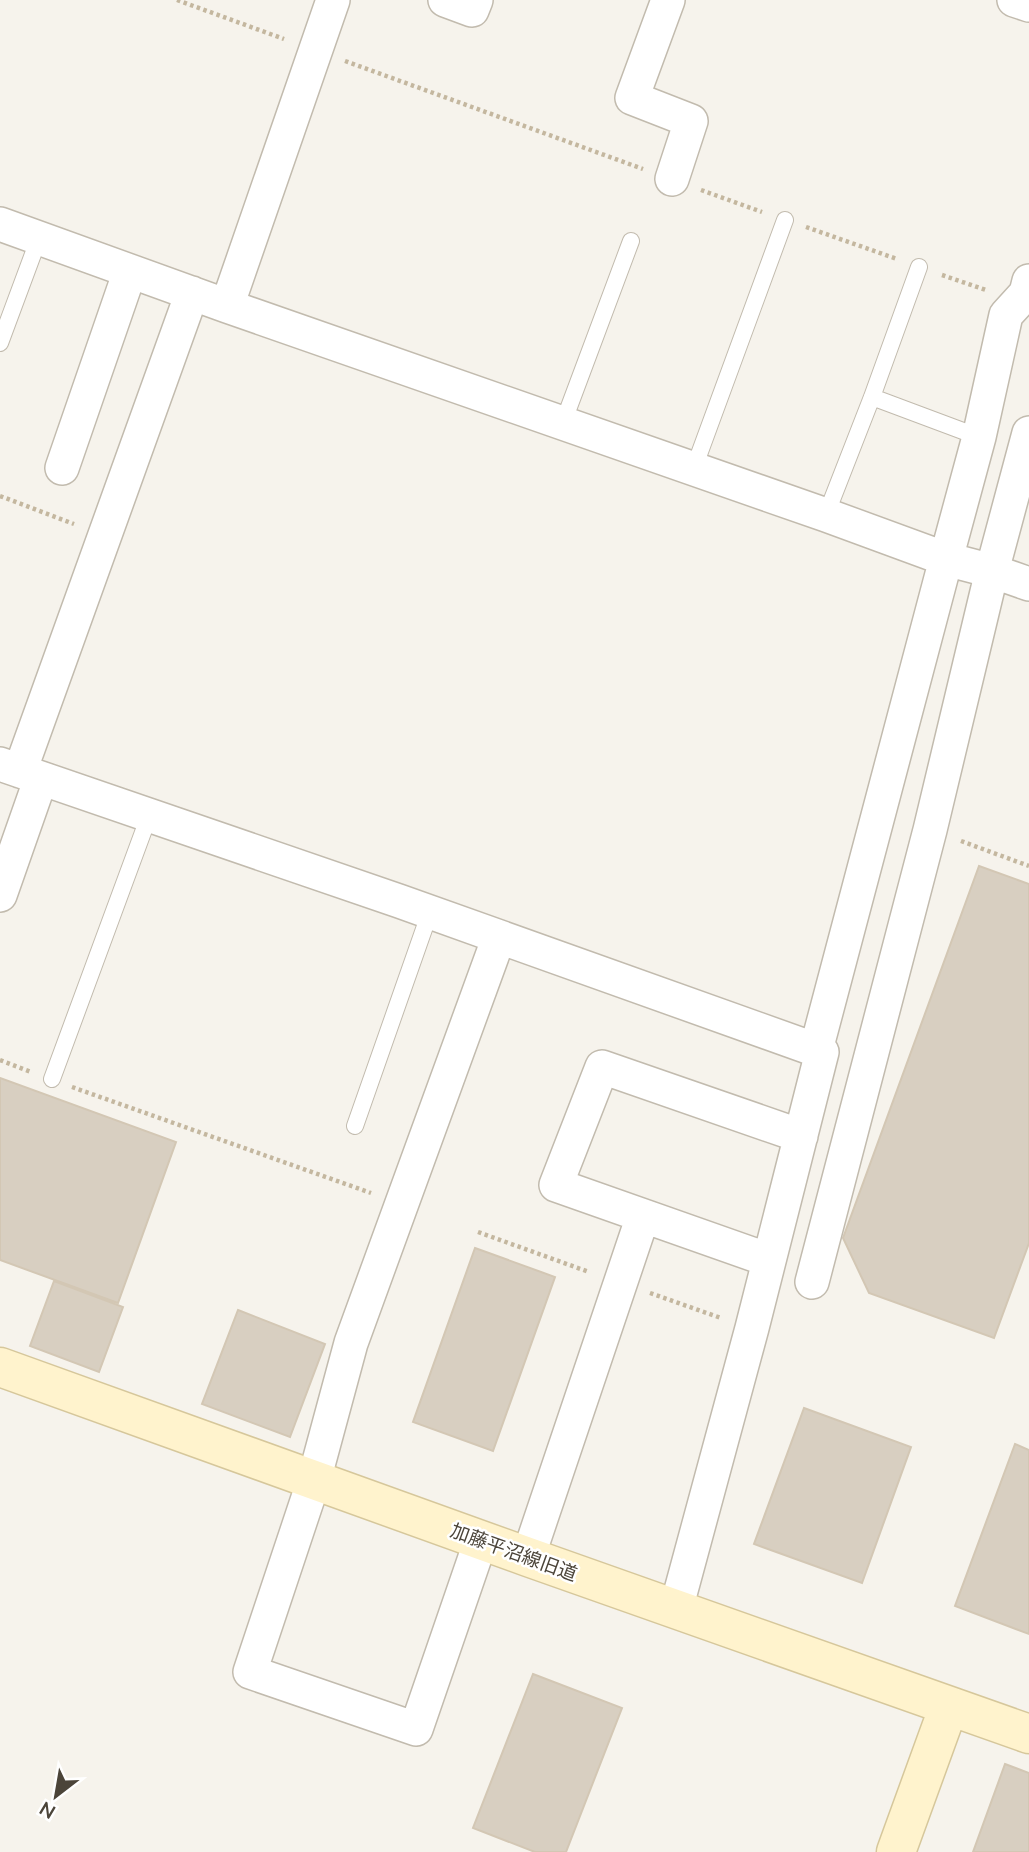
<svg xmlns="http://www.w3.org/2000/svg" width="1029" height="1852" font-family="Mulish,'Noto Sans JP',sans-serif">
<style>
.building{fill:#d8cfc1;stroke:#d3c7b4;stroke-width:2}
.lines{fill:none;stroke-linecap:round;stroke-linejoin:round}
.lane-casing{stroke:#c2bbae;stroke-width:18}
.street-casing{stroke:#c2bbae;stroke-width:36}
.secondary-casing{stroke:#d6c79b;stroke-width:41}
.path{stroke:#c4b79f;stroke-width:4.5;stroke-dasharray:3.5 3.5;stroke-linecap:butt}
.lane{stroke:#fff;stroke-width:16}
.street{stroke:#fff;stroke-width:33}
.secondary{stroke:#fff3cd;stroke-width:38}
.labels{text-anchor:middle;stroke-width:5;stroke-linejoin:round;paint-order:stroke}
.street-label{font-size:19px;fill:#4b4439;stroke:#fff}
</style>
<rect width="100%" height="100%" fill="#f6f3ec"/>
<path class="building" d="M979 866 1029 884V1243L994 1338 869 1293 843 1238Z
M0 1078 176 1142 118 1303 0 1260Z
M475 1248 555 1277 493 1451 413 1422Z
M54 1281 123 1307 99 1372 30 1346Z
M238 1310 325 1344 290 1437 202 1404Z
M804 1408 911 1447 862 1583 754 1544Z
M1015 1444 1029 1450V1634L955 1606Z
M533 1674 622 1708 566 1852H535L473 1828Z
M1005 1764 1029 1773V1852H973Z"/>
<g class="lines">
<g class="lane-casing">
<path id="lane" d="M0 343 39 238
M872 397 979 437
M563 423 631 241
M694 468 785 220
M826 515 872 397 919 267
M52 1079 149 816
M355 1126 430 912"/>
</g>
<g class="street-casing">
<path id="street" d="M445 0 472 10 476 0
M668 0 632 98 691 121 672 179
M1014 0 1029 5
M0 224 227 306 826 515 946 559 816 1050
M1029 281 1026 293 1006 315 979 437 946 559 992 571 1029 584
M227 306 333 0
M62 468 130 271
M0 764 399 901 822 1052 752 1328 676 1609
M20 771 192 293
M0 895 41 778
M769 1260 556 1185 602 1067 801 1136
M812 1282 930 830 992 571 1029 433
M481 1540 416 1729 250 1672 314 1480 351 1343 499 937
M528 1557 643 1216"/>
</g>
<g class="secondary-casing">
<path id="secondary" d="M0 1367 528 1557 1029 1734
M896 1852 949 1706"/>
</g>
<path class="path" d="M177 0 284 39
M345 61 643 169
M701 190 762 212
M806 227 897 259
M942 275 986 290
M0 496 74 524
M961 841 1029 866
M0 1060 31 1072
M72 1087 371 1193
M478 1232 589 1272
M650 1293 721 1318"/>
<use href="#lane" class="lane"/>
<use href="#street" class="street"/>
<use href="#secondary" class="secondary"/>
</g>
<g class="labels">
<g class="street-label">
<text transform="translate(514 1552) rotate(20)" y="7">加藤平沼線旧道</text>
</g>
</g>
<g transform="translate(56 1796) rotate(211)" stroke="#ffffff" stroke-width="5" paint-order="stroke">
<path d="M0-5L12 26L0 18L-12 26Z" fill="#4b4439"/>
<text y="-10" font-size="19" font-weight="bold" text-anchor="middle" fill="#4b4439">N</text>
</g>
</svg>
